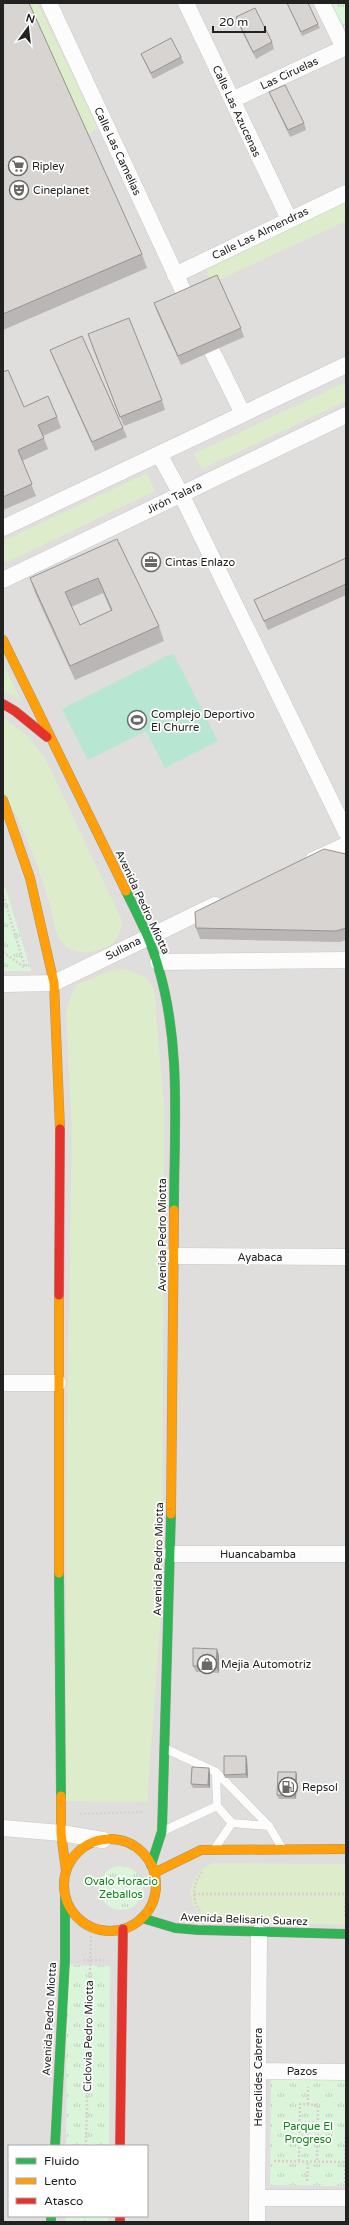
<svg xmlns="http://www.w3.org/2000/svg" width="349" height="2225" font-family="'Varela Round',sans-serif">
<style>
.residential{fill:#dfdedc;fill-rule:evenodd}
.grass{fill:#ddeccb}
.park{fill:url(#park-tufts)}
.pitch{fill:#b7e6d2}
.lines{fill:none;stroke-linecap:round;stroke-linejoin:round}
.lane-casing{stroke:#c9c8c7;stroke-width:9}
.street-casing{stroke:#c9c8c7;stroke-width:17}
.fast-casing{stroke:#999a82;stroke-width:10}
.slow-casing{stroke:#999a82;stroke-width:10}
.jam-casing{stroke:#999a82;stroke-width:10}
.path{stroke:#dccecd;stroke-width:2.5;stroke-dasharray:2 2;stroke-linecap:butt}
.lane{stroke:#fdfcfc;stroke-width:8}
.street{stroke:#fdfcfc;stroke-width:16}
.fast{stroke:#30b455;stroke-width:9}
.slow{stroke:#ff9f0a;stroke-width:9}
.jam{stroke:#e5322d;stroke-width:9}
.wall{fill:#b9b6b5;fill-rule:evenodd}
.shaded-wall{fill:#969493}
.building{fill:#d7d4d2;stroke:#969493;fill-rule:evenodd}
.labels{text-anchor:middle;stroke-width:3.5;stroke-linejoin:round;paint-order:stroke}
.street-label{font-size:11px;fill:#222;stroke:#fff}
.poi-label{font-size:11px;fill:#222;stroke:#fff;text-anchor:start}
.park-label{font-size:11px;fill:#0c8416;stroke:#fff}
</style>
<defs>
<pattern id="park-tufts" width="24" height="20" patternUnits="userSpaceOnUse"><rect width="24" height="20" fill="#daf5da"/><path d="M3 7l-1-3M5 7V3M7 7l1-3M15 17l-1-3M17 17v-4M19 17l1-3" fill="none" stroke="#bbd2bb"/></pattern>
</defs>
<rect width="100%" height="100%" fill="#f0eeeb"/>
<path class="residential" d="M3 3H346V2222H3ZM9 2146H147V2216H9Z"/>
<path class="grass" d="M26 3H37L98 128 87 135Z
M346 200V221L212 283 203 265Z
M346 382V401L202 469 194 454Z
M147 473 155 491 3 564V541Z
M3 663 21 701 3 691Z
M3 717 28 736 45 758 121 918C122 927 120 936 113 943 102 953 72 957 63 943 55 934 54 921 51 909 43 880 32 851 20 823 15 812 5 799 3 787 0 768 3 738 3 717Z
M127 969 146 978 154 988 164 1104 162 1597 147 1802 66 1801V1491L72 1132 66 1014 71 995 76 985 110 971Z
M213 1863 346 1864V1925L207 1920C183 1903 186 1875 213 1863Z"/>
<path class="park" d="M332 3H346V31L344 30Z
M3 880 31 971H3Z
M99 1888a22 22 0 1 1 44 0a22 22 0 1 1-44 0Z
M67 1965 110 1966 109 2146H66Z
M271 2079H345V2186L270 2185Z
M66 2216H108V2222H65Z"/>
<path class="pitch" d="M173 653 218 741 165 768 146 731 88 760 62 709Z"/>
<g class="lines">
<g class="lane-casing">
<path id="lane" d="M166 1749 216 1772 269 1826 282 1848
M217 1806 232 1823
M163 1831 217 1806 216 1772
M215 1848 232 1823 269 1826"/>
</g>
<g class="street-casing">
<path id="street" d="M49 3 187 299
M186 3 289 219
M322 3 344 48
M232 100 346 47
M175 275 346 193
M212 351 243 414
M159 454 181 494 346 832
M3 528 346 365
M3 580 346 415
M313 860 346 845
M158 962 346 960
M3 984 54 983 215 905
M173 1256 346 1257
M3 1383H58
M171 1554H346
M3 1828 61 1833 103 1840
M258 2071 346 2072
M257 2198H346
M257 2222 259 1933"/>
</g>
<g class="fast-casing">
<path id="fast" d="M126 891C138 916 151 940 158 966 182 1045 174 1129 174 1210
M59 1573 61 1796
M151 1865 162 1831 171 1514
M142 1918 175 1928 198 1930 346 1934
M55 2146 65 1960V1897
M51 2216V2222"/>
</g>
<g class="slow-casing">
<path id="slow" d="M3 640 126 891
M3 800 30 878 54 983 60 1129
M59 1295V1573
M171 1514 174 1210
M61 1796V1833L66 1871
M64 1885a46 46 0 1 1 92 0a46 46 0 1 1-92 0Z
M154 1873 201 1850 346 1849"/>
</g>
<g class="jam-casing">
<path id="jam" d="M3 704 15 711 47 737
M59 1295 60 1129
M120 2146 123 1929
M120 2216V2222"/>
</g>
<path class="path" d="M3 895 25 967
M3 952 24 967
M80 1814 143 1812
M194 1894H346
M200 1911C191 1899 193 1883 202 1872
M345 1916 346 1896
M83 1960H104
M308 2104V2087
M300 2123 317 2122
M86 2146 91 1927
M274 2161 346 2162
M299 2161 300 2104 318 2105 317 2162
M307 2181 308 2162
M345 2183 346 2131
M85 2222V2216"/>
<use href="#lane" class="lane"/>
<use href="#street" class="street"/>
<use href="#fast" class="fast"/>
<use href="#slow" class="slow"/>
<use href="#jam" class="jam"/>
</g>
<path class="wall" d="M3 3 142 254 147 268 3 330Z
M287 3 318 24 320 28 302 36Z
M236 17 272 42 274 49 256 59 238 24Z
M141 54 181 57 184 63 153 79 144 61Z
M269 92 304 123 306 130 290 137 272 99Z
M154 303 241 328 244 337 181 365 157 312Z
M91 344 162 400 165 410 124 426Z
M50 350 123 428 127 437 95 451 54 360Z
M3 372 24 407 57 417 61 428 43 436 48 449 22 461 36 496 3 510Z
M117 539 159 626 164 641 75 680 35 593 30 578ZM103 593 111 611 80 625 71 607Z
M346 558V595L268 630 258 609 254 600Z
M346 854V940L340 942 200 939 196 928Z
M217 1649 219 1656V1673L196 1672 193 1666Z
M247 1759 248 1778H225L224 1775Z
M210 1772V1788H193L191 1784Z
M296 1772 297 1776 296 1799H279L277 1795Z"/>
<path class="shaded-wall" d="M217 1649 219 1656V1673L216 1666Z
M246 1756 247 1759 248 1778 246 1774Z
M209 1768 210 1772V1788L208 1785Z
M296 1772 297 1776 296 1799 295 1796Z"/>
<path class="building" d="M3 3H29L142 254 3 314Z
M287 3H308L318 24 301 32Z
M255 8 272 42 253 52 236 17Z
M171 38 181 57 151 73 141 54Z
M285 85 304 123 288 130 269 92Z
M217 275 241 328 178 356 154 303Z
M129 318 162 400 120 417 88 334Z
M82 336 123 428 92 442 50 350Z
M8 370 24 407 48 396 57 417 38 425 44 438 18 450 32 484 3 497V372Z
M117 539 159 626 70 666 30 578ZM98 578 112 610 80 625 65 592Z
M346 558V584L264 621 254 600Z
M324 849 346 854V928L336 931 196 928 195 912Z
M193 1648 217 1649 216 1666H193Z
M224 1756H246V1774L224 1775Z
M192 1767 209 1768 208 1785 191 1784Z
M278 1772H296L295 1796 277 1795Z"/>
<defs>
<g id="supermarket-ring" transform="scale(1)"><circle r="9.5" fill="#fff" stroke="#6a6968" stroke-width="1.5"/><path d="M-6-5.5h2.5l.6 2H6L4.5 2H-2.5L-4.4-4H-6ZM-1.5 3.2a1.3 1.3 0 1 0 .1 0ZM3 3.2a1.3 1.3 0 1 0 .1 0Z" fill="#6a6968"/></g>
<g id="theatre-ring" transform="scale(1)"><circle r="9.5" fill="#fff" stroke="#6a6968" stroke-width="1.5"/><path d="M-5-5.5Q0-4 5-5.5V0Q5 5 0 6Q-5 5-5 0ZM-3.3-2.5H-1v1.5H-3.3ZM1-2.5H3.3v1.5H1ZM-2.8 1Q0 5.5 2.8 1Z" fill="#6a6968"/></g>
<g id="office-ring" transform="scale(1)"><circle r="9.5" fill="#fff" stroke="#6a6968" stroke-width="1.5"/><path d="M-6-3h4V-5.5h4V-3h4V5H-6ZM-1-4.5V-3h2v-1.5ZM-6 0V1H6V0Z" fill="#6a6968"/></g>
<g id="stadium-ring" transform="scale(1)"><circle r="9.5" fill="#fff" stroke="#6a6968" stroke-width="1.5"/><path d="M0-5a6.5 5 0 1 0 0 10a6.5 5 0 1 0 0-10ZM-3.5-1.8h7v3.6h-7Z" fill="#6a6968"/></g>
<g id="shop-ring" transform="scale(1)"><circle r="9.5" fill="#fff" stroke="#6a6968" stroke-width="1.5"/><path d="M-5-2.5h2.3a2.7 3.5 0 0 1 5.4 0H5L5.5 6h-11ZM-1.5-2.5h3a1.5 2.3 0 0 0-3 0Z" fill="#6a6968"/></g>
<g id="fuel-ring" transform="scale(1)"><circle r="9.5" fill="#fff" stroke="#6a6968" stroke-width="1.5"/><path d="M-5.5-6h7V0h2V4h1.3V-2.5L3-4.5l.8-.8L6-3V5H2.5V1h-1V6h-7ZM-4.2-4.7v3.2H.2V-4.7Z" fill="#6a6968"/></g>
</defs>
<g fill-rule="evenodd">
<use href="#supermarket-ring" x="18" y="166"/>
<use href="#theatre-ring" x="19" y="190"/>
<use href="#office-ring" x="151" y="562"/>
<use href="#stadium-ring" x="137" y="720"/>
<use href="#shop-ring" x="207" y="1664"/>
<use href="#fuel-ring" x="288" y="1787"/>
</g>
<g class="labels">
<g class="street-label">
<text transform="translate(289 73) rotate(-25)" y="4">Las Ciruelas</text>
<text transform="translate(237 111) rotate(65)" y="4">Calle Las Azucenas</text>
<text transform="translate(118 151) rotate(65)" y="4">Calle Las Camelias</text>
<text transform="translate(260 233) rotate(-26)" y="4">Calle Las Almendras</text>
<text transform="translate(174 497) rotate(-26)" y="4">Jirón Talara</text>
<text transform="translate(143 902) rotate(65)" y="4">Avenida Pedro Miotta</text>
<text transform="translate(123 948) rotate(-27)" y="4">Sullana</text>
<text transform="translate(162 1235) rotate(-90)" y="4">Avenida Pedro Miotta</text>
<text x="260" y="1261">Ayabaca</text>
<text x="258" y="1558">Huancabamba</text>
<text transform="translate(158 1559) rotate(-89)" y="4">Avenida Pedro Miotta</text>
<text transform="translate(244 1919) rotate(2)" y="4">Avenida Belisario Suarez</text>
<text transform="translate(49 2019) rotate(-87)" y="4">Avenida Pedro Miotta</text>
<text transform="translate(88 2036) rotate(-89)" y="4">Ciclovía Pedro Miotta</text>
<text x="302" y="2075">Pazos</text>
<text transform="translate(258 2077) rotate(-90)" y="4">Heraclides Cabrera</text>
</g>
<g class="poi-label">
<text x="32" y="170">Ripley</text>
<text x="33" y="194">Cineplanet</text>
<text x="165" y="566">Cintas Enlazo</text>
<text x="151" y="718">Complejo Deportivo<tspan x="151" dy="13">El Churre</tspan></text>
<text x="221" y="1668">Mejia Automotriz</text>
<text x="302" y="1791">Repsol</text>
</g>
<g class="park-label">
<text x="121" y="1885">Ovalo Horacio<tspan x="121" dy="13">Zeballos</tspan></text>
<text x="308" y="2130">Parque El<tspan x="308" dy="13">Progreso</tspan></text>
</g>
</g>
<rect width="349" height="2225" fill="none" stroke="#222222" stroke-width="8"/>
<rect x="8" y="2145" width="140" height="72" fill="#ffffff" stroke="#a7a7a7"/>
<rect x="16" y="2158" width="20" height="6" fill="#30b455" stroke="#a7a7a7"/>
<text x="44" y="2165" font-size="12" fill="#222222">Fluido</text>
<rect x="16" y="2178" width="20" height="6" fill="#ff9f0a" stroke="#a7a7a7"/>
<text x="44" y="2185" font-size="12" fill="#222222">Lento</text>
<rect x="16" y="2198" width="20" height="6" fill="#e5322d" stroke="#a7a7a7"/>
<text x="44" y="2205" font-size="12" fill="#222222">Atasco</text>
<g transform="translate(28 28) rotate(15)" stroke="#ffffff" stroke-width="3" paint-order="stroke">
<path d="M0-3L7 15L0 10L-7 15Z" fill="#222222"/>
<text y="-6" font-size="11" font-weight="bold" text-anchor="middle" fill="#222222">N</text>
</g>
<path d="M213 26v6h52v-6" fill="none" stroke="#222222" stroke-width="2"/>
<text x="219" y="26" font-size="12" fill="#222222" stroke="#ffffff" stroke-width="3" paint-order="stroke">20 m</text>
</svg>
